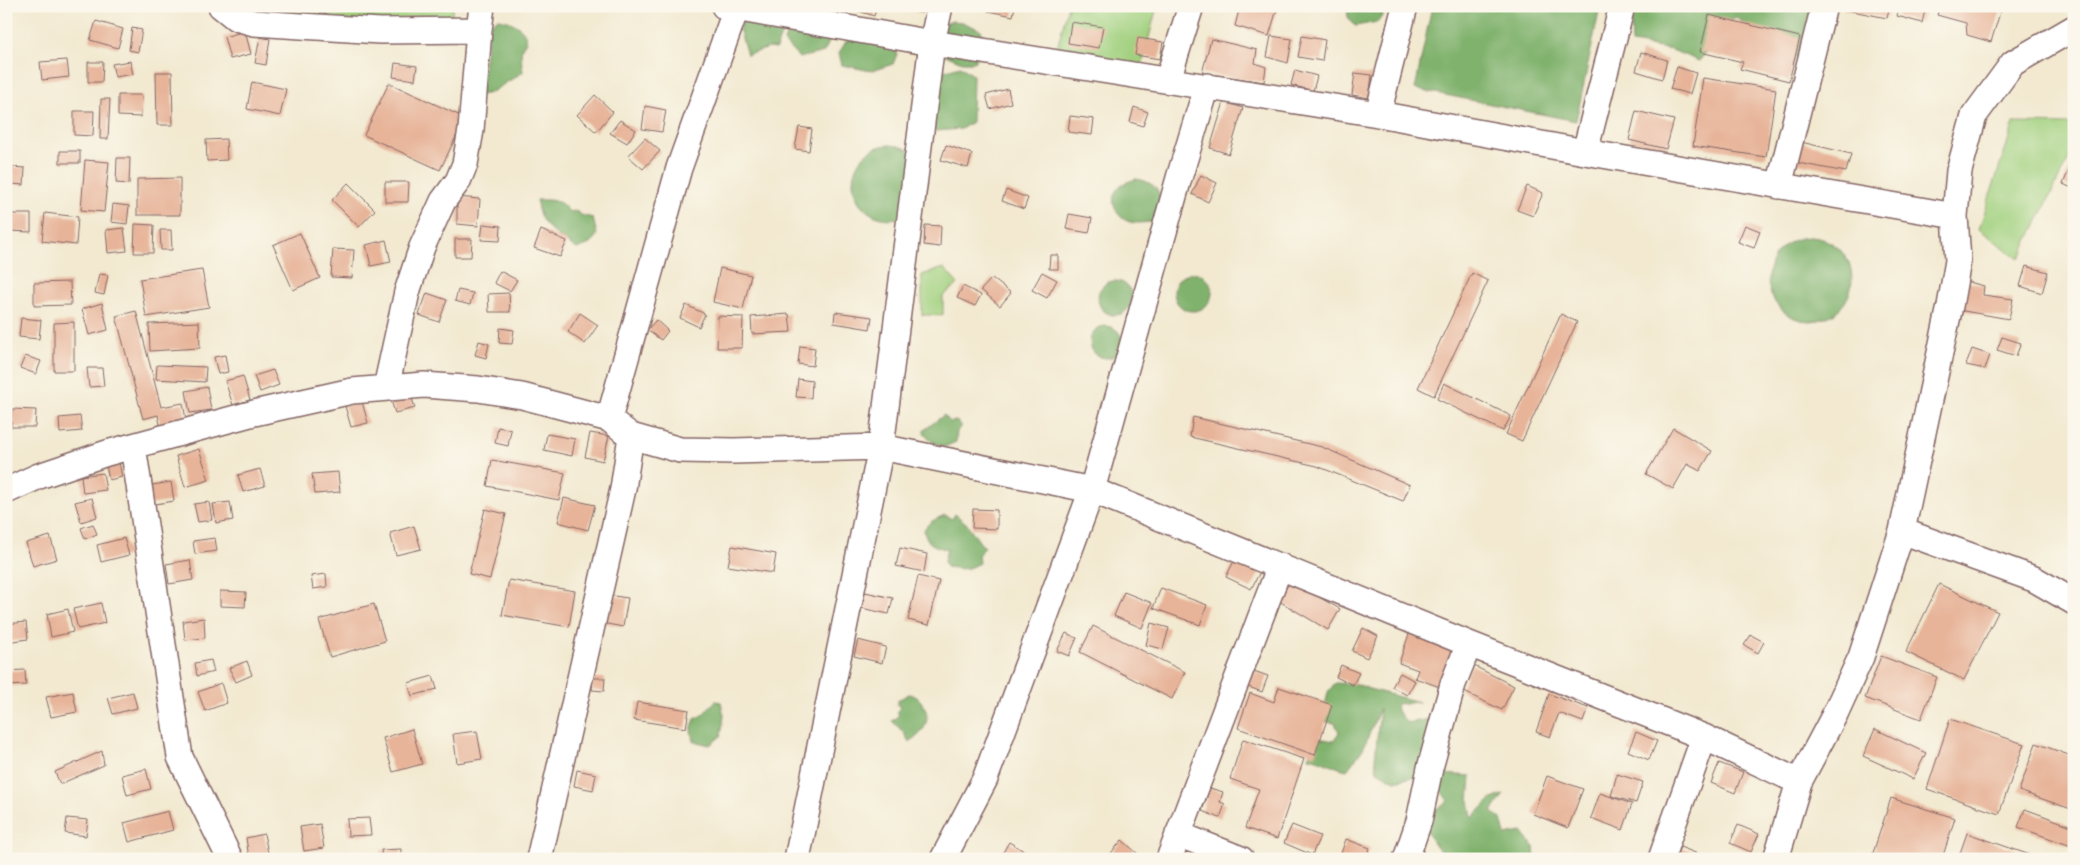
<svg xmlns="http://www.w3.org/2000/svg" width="2080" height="865" font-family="'Shantell Sans',sans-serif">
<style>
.green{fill:#a0d07e;stroke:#757854}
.forest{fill:#80b26d;stroke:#65684c}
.building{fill:#e7b499}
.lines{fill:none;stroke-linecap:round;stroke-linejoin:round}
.minor-casing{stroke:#856665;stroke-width:28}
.minor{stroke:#fff;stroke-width:25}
</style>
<rect width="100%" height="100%" fill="#fbf7ec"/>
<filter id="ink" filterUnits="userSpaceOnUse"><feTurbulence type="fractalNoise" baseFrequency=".02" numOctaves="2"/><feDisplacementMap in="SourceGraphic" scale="10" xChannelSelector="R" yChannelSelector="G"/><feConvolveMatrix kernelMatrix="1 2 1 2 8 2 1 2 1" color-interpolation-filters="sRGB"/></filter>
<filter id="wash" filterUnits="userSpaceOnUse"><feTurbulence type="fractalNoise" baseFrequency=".0096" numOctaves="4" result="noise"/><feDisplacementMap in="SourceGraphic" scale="20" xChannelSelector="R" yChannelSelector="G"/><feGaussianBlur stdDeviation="1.12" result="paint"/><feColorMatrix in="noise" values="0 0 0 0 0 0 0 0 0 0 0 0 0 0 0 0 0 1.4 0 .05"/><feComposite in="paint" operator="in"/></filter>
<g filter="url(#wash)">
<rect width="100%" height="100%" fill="#f2e9d0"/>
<path class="green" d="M241 6H454L449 24 245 17Z
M1068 6H1157L1140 73 1056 52Z
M2014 123 2074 124V148L2019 259 1979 229Z
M944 268 958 284 943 296V315H922V275Z"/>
<path class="forest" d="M1347 6H1383L1382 16 1378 22 1355 26 1348 17Z
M1432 6H1572L1599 12 1576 121 1415 89Z
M1634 6H1817L1799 59 1735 17 1699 61 1672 50 1632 43 1631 21Z
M791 8 776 49 769 48 747 55 739 28 743 19Z
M497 19C507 19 527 27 526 41 525 44 523 46 522 48 520 55 522 64 523 72L490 93 480 95 490 25Z
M952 21 962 22 981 30 984 43 974 62H962L938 52 935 28Z
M788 29 832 36 824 52 799 58 784 42Z
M854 29 893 43 897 54 893 64 871 71 842 65 839 53Z
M960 66 973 75 972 122 961 129 936 131 930 128 928 94 943 71Z
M853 182a37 37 0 1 1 74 0a37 37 0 1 1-74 0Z
M1136 179C1146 180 1159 186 1160 198 1160 204 1155 215 1153 222 1145 222 1138 224 1130 222 1114 217 1107 197 1121 185 1125 182 1131 181 1136 179Z
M537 200C551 200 561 199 569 212L576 211 581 215 593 218 597 235 590 244 577 249C558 235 537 226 537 200Z
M1768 279a42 42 0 1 1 84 0a42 42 0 1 1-84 0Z
M1174 292a19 19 0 1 1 38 0a19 19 0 1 1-38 0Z
M1098 298a17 17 0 1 1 34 0a17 17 0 1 1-34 0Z
M1090 342a16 16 0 1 1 32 0a16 16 0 1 1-32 0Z
M944 415 950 422 956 421 962 426 957 431 956 442 944 447 932 442 923 431Z
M955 514 967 524 981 544 985 547 978 555 979 563C963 572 962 568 946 567L944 561 947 549C934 547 927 544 924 530 929 521 936 519 945 515L952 519Z
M1335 683 1357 684 1369 689 1419 702 1396 704 1397 711 1407 723 1429 719 1431 731 1418 776 1395 781 1377 771 1375 759 1380 708 1363 749 1347 770C1332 767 1325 760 1309 757L1313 737 1334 741 1339 732 1335 723 1322 721 1328 692Z
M909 694C915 695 919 698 922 703 933 718 924 734 909 742L904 733 892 721 899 715 897 711 899 709 900 706 897 705 898 700Z
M716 701 721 702 724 716 721 736 710 745 693 741 691 730 695 719C704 716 708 707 716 701Z
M1429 773 1471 776 1469 801 1472 818 1490 800 1504 794 1492 812 1501 819 1505 835 1522 832 1534 847 1535 859H1441L1444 857 1419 821 1448 801Z"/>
<g id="blocks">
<path class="building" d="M851 6H877L874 16 850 8Z
M902 6H923L922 13 901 9Z
M989 6H1015L1013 16 988 11Z
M1240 6H1278L1269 36 1235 26Z
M1843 6H1890L1887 18 1842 9Z
M1899 6H1926L1922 23 1897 16Z
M1940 6H2002L1991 42 1967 35 1966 23 1937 15Z
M1709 15 1800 37 1789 81 1740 69 1743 62 1700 52Z
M96 21 123 29 118 48 90 40Z
M1071 22 1103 27 1099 48 1068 43Z
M132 28 142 30 138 52 129 50Z
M245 31 251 54 230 59 224 37Z
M1271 36 1292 39 1288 63 1267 57Z
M1302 36 1325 40 1322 61 1298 57Z
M260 37 270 39 266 65 255 63Z
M1138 38 1163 42 1160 59 1135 55Z
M1211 39 1257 50 1255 63 1266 67 1264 82 1202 73Z
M1641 52 1667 60 1662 79 1636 71Z
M67 60 69 77 42 80 40 62Z
M130 61 133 74 115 77 112 64Z
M88 62H103L102 82H88Z
M395 63 417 66 415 80 393 77Z
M1677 67 1696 73 1690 94 1670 89Z
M1295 70 1317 76 1313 91 1291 85Z
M156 72H172L173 125H157Z
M1355 73 1372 75 1369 98 1352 95Z
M1703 78 1776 89 1766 157 1693 146Z
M252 82 286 89 280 116 247 109Z
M389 83 465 118 440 170 364 135Z
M1008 89 1011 103 990 109 986 95Z
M118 95H142L141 117 118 116Z
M595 95 613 112 596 132 577 115Z
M101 99H110L108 139H100Z
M1224 102 1243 108 1229 154 1210 148Z
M645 106 666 110 662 132 642 129Z
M1134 107 1148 112 1143 126 1130 122Z
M74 111H94L93 136 74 135Z
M1636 111 1674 120 1666 149 1629 140Z
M1070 116 1094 119 1092 135 1068 132Z
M620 120 636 130 627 143 610 133Z
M799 127 812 129 809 151 795 149Z
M645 138 660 151 643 169 628 156Z
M226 139 227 160 207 161 206 140Z
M1801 142 1851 154 1846 172 1798 163Z
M946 145 972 154 968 168 941 160Z
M60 151H80V163H60Z
M117 158H130L129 184 116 183Z
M2074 158V189L2063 184Z
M85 160 109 162 104 212 81 210Z
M12 167 25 168 24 185 11 184Z
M1201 175 1217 183 1208 202 1192 194Z
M180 178V215H137V179Z
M385 182H409L408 202H385Z
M348 183 375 210 359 227 332 200Z
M1527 186 1543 193 1533 216 1517 210Z
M1006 190 1028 198 1024 209 1002 201Z
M457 197 480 199 478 226 457 224Z
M113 204 129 206 127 224 111 222Z
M45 213 78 217 76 245 42 241Z
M7 214H31V232L7 231Z
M1069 214 1092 218 1089 233 1066 229Z
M135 224 154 225 153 253H134Z
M483 224 501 226 500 241 481 240Z
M925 225 941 226 940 247 924 245Z
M1745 225 1760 231 1754 248 1738 242Z
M124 228 127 251 108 253 106 230Z
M160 230H171L172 250H161Z
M541 230 567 241 560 257 534 248Z
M300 233 320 278 293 290 273 245Z
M455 239H472L471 257H455Z
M386 240 391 262 371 266 366 245Z
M333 249 354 250 352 278 331 277Z
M1050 255H1058V269H1049Z
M2026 266 2048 272 2042 293 2020 286Z
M720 268 751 275 743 309 713 302Z
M202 270 209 307 146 317 140 279Z
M500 271 517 280 510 291 494 283Z
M1042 272 1057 280 1047 298 1032 290Z
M1472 273 1488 281 1434 396 1418 388Z
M99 274 108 275 104 295 95 293Z
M992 278 1011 293 1000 306 981 290Z
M1965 281 1984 286 1983 295 2013 299 2009 319 1958 310Z
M70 282 71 305 34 306V283Z
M963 286 981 295 975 306 957 298Z
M458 290 473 293 470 305 455 301Z
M427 293 447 300 439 322 419 315Z
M509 293 510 312H489L488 294Z
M102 303 108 330 89 335 82 309Z
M686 305 705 314 699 327 680 318Z
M136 311 161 407 183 403 187 425 161 429 158 415 143 419 116 316Z
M835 312 872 317 870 329 834 323Z
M580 313 598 325 585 344 568 332Z
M789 314 791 332 752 334 751 317Z
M1561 314 1577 322 1522 441 1506 434Z
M718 316 743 317 742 348H717Z
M21 318 41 320 39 339 19 337Z
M656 320 668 331 661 340 647 330Z
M74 322V371H54V323Z
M199 322 200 348 150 351 149 324Z
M500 328 514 330 512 344 499 343Z
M2002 337 2021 343 2016 356 1997 350Z
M479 341 489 344 486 358 475 355Z
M800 346 815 348 813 366 798 364Z
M1972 349 1990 355 1985 369 1966 365Z
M225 355 228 372 218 374 214 357Z
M25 356 41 361 36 374 20 368Z
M157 365 206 367 205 382 156 379Z
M87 368H102L104 386 89 387Z
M273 370 279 385 260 392 254 376Z
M243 376 250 400 233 405 225 381Z
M798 379 812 381 811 398 796 397Z
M1444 383 1511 416 1503 431 1437 399Z
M207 387 211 410 190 413 186 391Z
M410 392 415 408 395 413 390 397Z
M362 402 368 423 351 427 345 406Z
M12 409 36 410 35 427H11Z
M80 416 82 431 60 433 59 418Z
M1193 417 1322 447 1410 485 1403 501 1317 466 1190 437Z
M498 427 511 430 508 446 495 443Z
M1673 428 1712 451 1700 471 1687 464 1673 489 1646 474Z
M590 433 609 436 603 461 585 457Z
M547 434 575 439 572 456 544 450Z
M199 449 209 480 185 487 176 456Z
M492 460 565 473 559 500 487 486Z
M119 462 122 477 109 480 106 465Z
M260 469 265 486 243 492 238 475Z
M338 472 340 492 315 494 312 474Z
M103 473 106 490 83 493 81 476Z
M171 482 174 501 149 505 146 486Z
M92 498 97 517 81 522 75 502Z
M564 498 595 505 588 530 558 522Z
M209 502 212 520 198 522 194 504Z
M230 502 233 520 216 523 213 504Z
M485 509 506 514 490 579 469 574Z
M973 509 997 510V529L972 528Z
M93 524 97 534 85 539 81 528Z
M414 526 421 549 396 555 390 533Z
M50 536 57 559 33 566 26 543Z
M124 538 129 555 101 562 97 545Z
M215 538 217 551 195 554 193 541Z
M732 546 776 554 773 573 728 566Z
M900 548 927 554 924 572 896 566Z
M1236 557 1261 570 1251 589 1226 577Z
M190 560 193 580 169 584 166 564Z
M326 574 327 587 313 589 311 576Z
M918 576 939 581 929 625 908 620Z
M509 580 575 591 569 627 502 615Z
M1290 581 1340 609 1328 630 1279 601Z
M1939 584 1998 612 1964 680 1906 652Z
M1161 588 1207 605 1200 625 1153 608Z
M220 591 246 592 245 607 220 606Z
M865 592 893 598 889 614 861 608Z
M1124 592 1152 603 1142 628 1114 616Z
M607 595 628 598 623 627 602 623Z
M101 603 105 623 78 629 73 609Z
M374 604 385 641 330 657 319 620Z
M68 609 73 632 51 637 47 614Z
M204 618 205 638 185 640 183 621Z
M26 622 28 639 6 642V624Z
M1151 623 1169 628 1163 649 1146 645Z
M1093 626 1185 672 1172 699 1080 652Z
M1363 628 1378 636 1367 658 1352 651Z
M1066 633 1077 638 1069 656 1057 651Z
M1409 634 1453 650 1440 687 1415 678 1418 670 1399 663Z
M1751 635 1764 642 1758 653 1744 645Z
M858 640 886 647 882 663 854 656Z
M1881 656 1937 677 1921 719 1865 698Z
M211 660 214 672 197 676 195 663Z
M247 661 252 675 236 682 229 668Z
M1341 665 1359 673 1353 685 1336 677Z
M1472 665 1514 686 1502 710 1460 690Z
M25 670 26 685 6 686V671Z
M1251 670 1268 676 1262 692 1246 686Z
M1400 673 1415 681 1407 695 1392 687Z
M433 676 437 689 412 696 408 683Z
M593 678H605L604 691 592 690Z
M221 683 227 703 205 711 198 692Z
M1279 687 1332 705 1315 755 1238 728 1250 693 1274 702Z
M73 692 77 712 51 717 46 697Z
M133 692 137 708 113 714 108 698Z
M1549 694 1588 708 1583 722 1559 713 1550 737 1536 732Z
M637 702 689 710 686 728 634 720Z
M1950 719 2024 744 1999 814 1927 789Z
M412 729 422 764 393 772 383 738Z
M1875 729 1926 753 1913 779 1863 756Z
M477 731 482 759 457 763 453 734Z
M1636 732 1657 741 1649 760 1628 751Z
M1243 739 1304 759 1277 839 1245 828 1259 789 1230 779Z
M2036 743 2074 757V810L2019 791Z
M102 751 104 765 60 784 55 772Z
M1719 763 1743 772 1735 793 1711 783Z
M146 769 151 789 127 795 122 775Z
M577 770 596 774 593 790 574 786Z
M1617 774 1643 782 1636 803 1611 796Z
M1547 776 1583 789 1568 828 1533 814Z
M1210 788 1223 792 1220 802 1225 804 1220 818 1202 811Z
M1600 793 1632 804 1623 830 1591 818Z
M1891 798 1955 818 1942 859H1871Z
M2025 809 2074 827V847L2018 827Z
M168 811 173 830 129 842 124 823Z
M67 818 88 820 86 836 65 833Z
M369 818 371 835 348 836 347 819Z
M320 824 324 848 304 851 300 827Z
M1292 825 1320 836 1312 855 1284 843Z
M1738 825 1759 834 1751 852 1730 843Z
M1967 833 2033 856 2032 859H1958Z
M264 834 269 857 249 859 246 838Z
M1346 839 1370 848 1366 859H1339Z
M1122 840 1138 854 1134 859H1118L1111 853Z
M1009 842 1037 859H1006L1001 856Z
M1680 847 1698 854 1696 859H1675Z
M401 849V859H382L381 850Z"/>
</g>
</g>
<g filter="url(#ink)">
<use href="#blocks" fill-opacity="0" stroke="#856665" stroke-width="1"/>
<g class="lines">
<g class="minor-casing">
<path id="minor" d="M221 6 236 18 254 23 380 31 479 30
M724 6 932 43 1378 114 1585 152 1955 216
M1168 79 1191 6
M1378 114 1405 6
M1585 152 1622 6
M1779 186 1824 6
M386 388 407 292 422 247 443 201 458 181 465 164 471 130 479 30 482 6
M609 419 679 168 737 6
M133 446 180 757 230 859
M6 491 39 476 107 453 254 413 352 391 424 385 478 389 522 396 609 419 631 436 680 450 734 451 881 447 1092 490 1469 644 1704 737 1799 782
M1902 531 2034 579 2074 602
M1178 834 1241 859
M539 859 623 489 631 436
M797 859 881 447 932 43 940 6
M943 859 985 779 1092 490 1179 178 1207 86
M1169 859 1280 566
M1406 859 1419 821 1430 768 1453 684 1469 644
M1661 859 1704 737
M1776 859 1799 782 1835 714 1861 657 1902 531 1950 306 1958 261 1955 216 1959 171 1974 116 2013 63 2074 28"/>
</g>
<use href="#minor" class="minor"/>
</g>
</g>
<rect width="2080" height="865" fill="none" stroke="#fbf7ec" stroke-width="25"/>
</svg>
